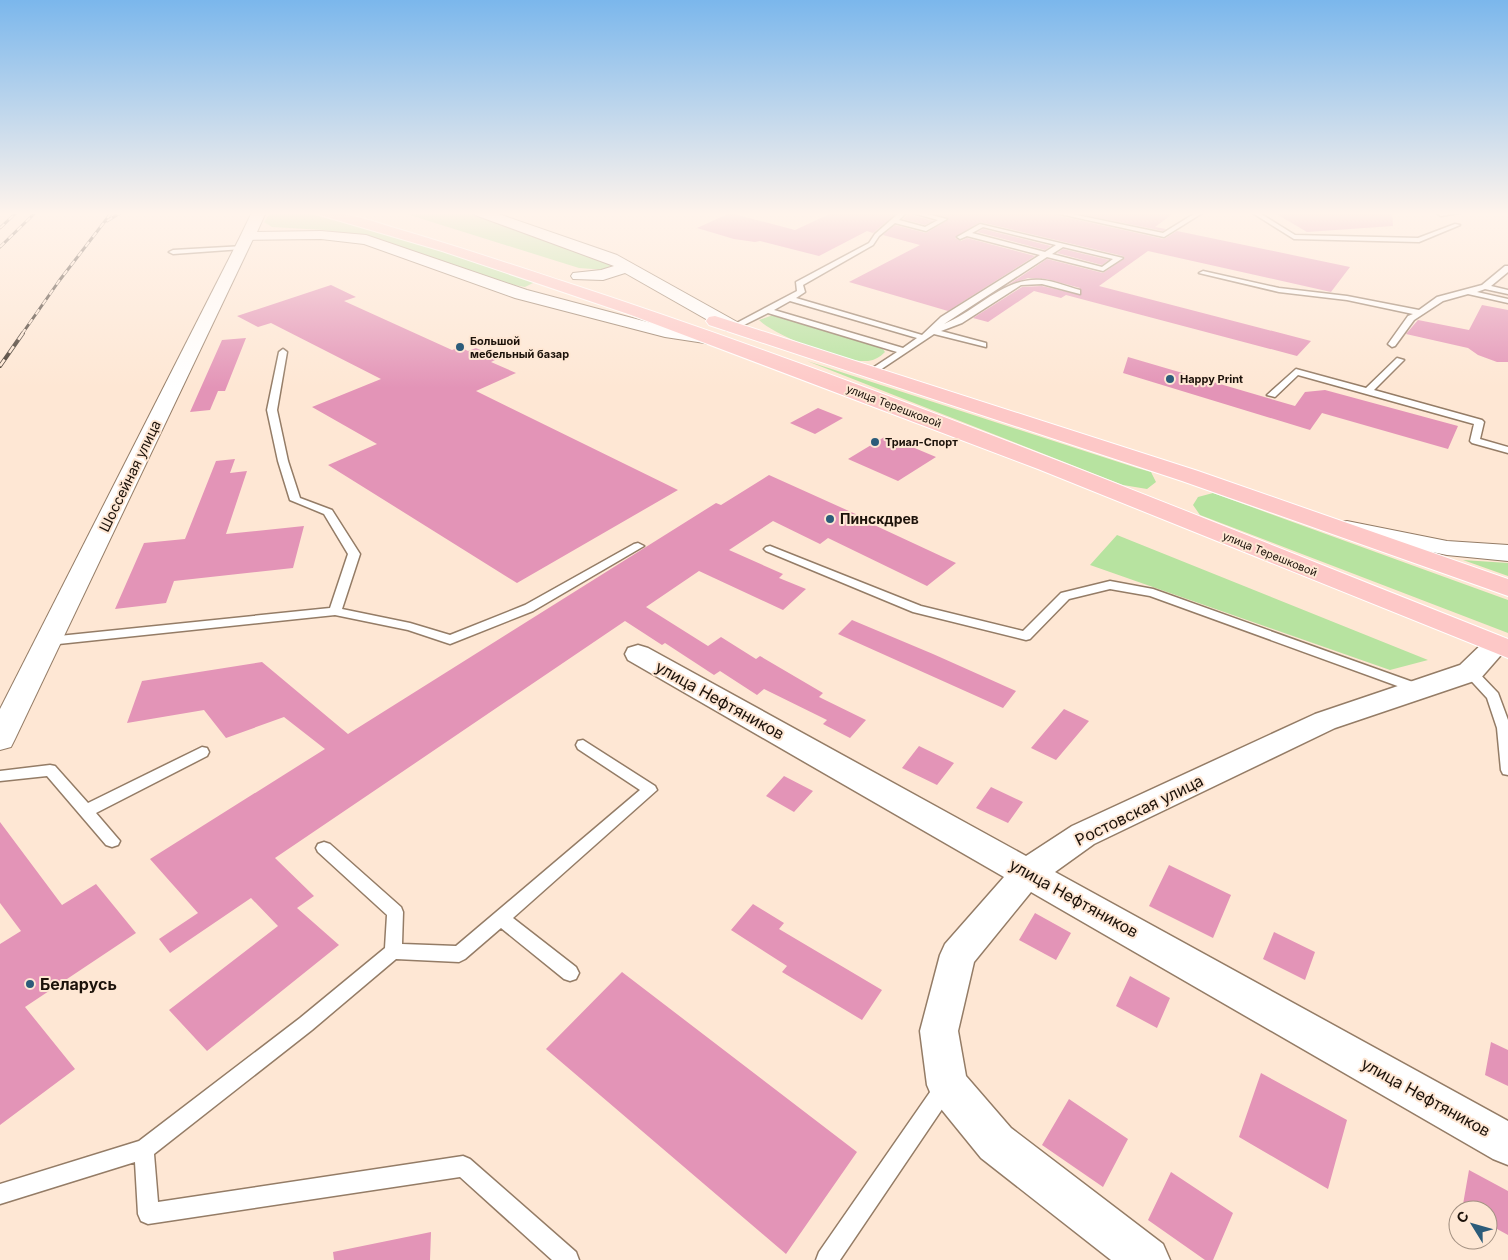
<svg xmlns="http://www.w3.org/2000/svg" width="1508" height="1260" font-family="Inter,sans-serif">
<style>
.green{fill:#b7e3a0}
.building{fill:#e394b7}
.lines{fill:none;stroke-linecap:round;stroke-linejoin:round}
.service-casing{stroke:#947c66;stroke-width:3}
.minor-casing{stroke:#947c66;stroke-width:3}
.tertiary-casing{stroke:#947c66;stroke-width:2}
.secondary-casing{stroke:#947c66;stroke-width:2}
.primary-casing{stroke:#fff;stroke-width:2}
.service{fill:#fff;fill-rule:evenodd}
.minor{fill:#fff;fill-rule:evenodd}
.tertiary{fill:#fff;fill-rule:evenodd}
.secondary{fill:#fff;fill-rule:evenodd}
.primary{fill:#fdc8c7;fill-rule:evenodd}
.rail-far1-casing{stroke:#43372d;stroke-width:3}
.rail-casing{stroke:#43372d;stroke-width:4}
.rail-far1{stroke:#fee7d4;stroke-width:2;stroke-dasharray:6;stroke-linecap:butt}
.rail{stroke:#fee7d4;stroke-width:2.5;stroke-dasharray:8;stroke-linecap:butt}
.poi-dot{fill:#2c5c7a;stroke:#fee7d4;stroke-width:2}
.labels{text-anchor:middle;stroke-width:4;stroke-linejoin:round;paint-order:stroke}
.far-poi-label{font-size:11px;font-weight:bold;fill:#1c120a;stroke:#fee7d4;text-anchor:start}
.far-street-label{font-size:11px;fill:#1c120a;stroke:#fee7d4}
.street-label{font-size:14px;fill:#1c120a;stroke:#fee7d4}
.poi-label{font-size:14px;font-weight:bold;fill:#1c120a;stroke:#fee7d4;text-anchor:start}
.near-street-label{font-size:16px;fill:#1c120a;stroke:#fee7d4}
.near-poi-label{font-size:16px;font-weight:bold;fill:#1c120a;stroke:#fee7d4;text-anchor:start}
</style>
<rect width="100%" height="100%" fill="#fee7d4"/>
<path class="green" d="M271 212H303L419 243 535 282 525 287 514 285 373 237 324 230 272 227 264 222Z
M400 212H468L611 265 606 270 579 268Z
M773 315 882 348 885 352C880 357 875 360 868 361 845 363 775 336 759 320Z
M807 361 1137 468 1151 472 1156 482 1147 489 1123 485Z
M1213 493 1508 600V633L1200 515 1193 505 1198 497Z
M1117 535 1428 660 1390 670 1090 565Z
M1463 560 1508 563V576Z"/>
<path class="building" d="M834 212H898L873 233 867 231 819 256 760 241 755 242 734 239 697 228 730 213 795 230Z
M925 212H1049L1051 214 1164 239 1177 231 1350 267 1331 292 1148 251 1099 286 1311 341 1297 356 1066 295 1061 298 1034 291 988 322 973 318 1022 287 1042 286 1081 295 1080 288 1047 279 1028 278 1008 285 1047 259 1103 273 1125 258 1123 256 980 222 955 238 961 241 967 238 1035 256 948 311 849 282 920 245 883 235 895 225 926 233 949 219 947 217Z
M1070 212H1175L1155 227 1166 229 1163 231Z
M1273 212H1392L1393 226 1307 232Z
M908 214 933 221 925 225 903 219Z
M983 229 1051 246 1045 250 977 232Z
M1063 249 1109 260 1102 265 1057 253Z
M331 285 356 297 344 301 452 350 460 347 468 351 476 348 499 358 491 362 516 373 476 391 678 490 517 583 328 465 377 444 312 407 381 379 271 323 258 327 237 316Z
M1482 305 1508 310V362H1497L1478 355 1468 348 1406 334 1418 320 1469 330Z
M246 338 225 391H218L210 410 190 412 222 340Z
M1128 357 1295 406 1305 392 1325 390 1458 426 1448 449 1322 413 1310 430 1123 373Z
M818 408 843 418 815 434 790 423Z
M886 436 936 457 898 481 848 459Z
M235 459 230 473 247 471 226 534 304 526 293 568 174 581 166 603 115 609 144 543 185 539 216 461Z
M769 475 860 516 857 517 956 563 927 586 828 538 820 544 773 521 729 550 783 574 779 578 806 589 783 610 699 571 646 607 708 646 721 637 756 659 760 656 823 693 819 697 866 720 850 738 823 724 827 720 764 689 757 695 720 671 714 675 665 643 662 645 625 621 275 858 314 896 297 908 339 945 207 1051 169 1010 278 926 251 898 170 953 159 939 198 913 150 859 325 749 284 717 226 738 204 710 127 723 142 681 262 662 348 734 716 503 721 505Z
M852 620 933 654 1016 691 1003 708 838 634Z
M1064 709 1089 721 1056 760 1031 748Z
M919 746 954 763 937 785 902 768Z
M784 776 813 791 794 812 766 796Z
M991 787 1023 802 1008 823 976 808Z
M0 822 62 905 96 884 136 933 25 1007 75 1069 0 1125V944L21 931 0 903Z
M1169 865 1231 895 1213 938 1149 906Z
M753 904 784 923 779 929 882 990 862 1020 782 972 787 966 731 930Z
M1035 913 1071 933 1056 960 1019 940Z
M1274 932 1315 952 1305 980 1263 959Z
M622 972 857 1152 786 1254 546 1049Z
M1130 976 1170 998 1157 1028 1116 1006Z
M1491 1042 1508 1050V1086L1485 1075Z
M1261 1073 1347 1120 1328 1189 1239 1137Z
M1069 1099 1128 1139 1103 1187 1042 1145Z
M1469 1170 1508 1191V1235L1488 1224V1210H1462Z
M1171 1172 1233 1213 1213 1260H1205L1148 1220Z
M431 1232 430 1260H334L333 1252Z"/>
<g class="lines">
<g class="service-casing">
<path id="service" d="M900 212H907L899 220 925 227 938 220 909 212H919L947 219 926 231 895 223 879 236 873 245 803 285 805 292 796 298 922 335 941 317 1040 255 967 236 960 239 957 237 980 224 1123 258 1103 271 1047 257 944 324C977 311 1005 276 1042 280 1054 281 1068 287 1080 290V294L1042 284 1021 285 962 323 941 331 986 343V347L934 334 871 376 868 375V371L897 352 768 313 736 329 729 327 797 291 796 282 869 243 875 234ZM983 227 1056 245 1045 252 972 233ZM1063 247 1113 259 1102 267 1052 254ZM790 301 917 338 903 348 774 310Z
M1051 212H1062L1163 233 1197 212H1204L1164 237Z
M1251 212H1258L1295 235 1418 238 1455 224 1460 225 1419 242 1294 239Z
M1445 212H1465L1441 216 1438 214Z
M244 246 245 247 242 249 173 254 169 252 173 250Z
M1505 266H1508V272L1491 286 1508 290V294L1485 289 1477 292 1508 299V303L1468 294 1443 301 1414 320 1395 346 1392 347 1388 344 1408 316 1413 314 1347 300 1279 292 1199 273 1203 271 1279 288 1347 296 1419 310 1437 297 1482 285Z
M283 349 287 352 277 410 288 461 300 498 332 510 360 554 342 609 410 623 450 635 525 605 634 544 638 543 644 546 533 611 450 644 408 630 335 615 49 645 45 644 43 641 45 638 49 637 330 608 348 554 324 514 290 500 278 461 267 410 279 352Z
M1397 358 1404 360 1374 390 1482 420 1484 422 1480 439 1508 447V453L1472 443 1470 441 1474 424 1298 375 1275 397 1267 395 1296 369 1366 388Z
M770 546 921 606 1023 631 1061 593 1110 581 1153 589 1424 686 1426 689 1424 692H1414L1150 596 1110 589 1069 599 1030 639 1026 640 913 612 766 551 764 549 766 547Z
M1470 668 1475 669 1498 693 1508 720V775L1503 774 1501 770 1497 728 1487 698 1463 672Z
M583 740 655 786 657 790 513 918 576 967 579 973 576 979 570 981 564 979 501 928 465 959 459 962 396 959 312 1030 154 1154 158 1202 463 1156 470 1159 576 1252 579 1260H552L460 1177 148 1224 141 1221 138 1214 135 1162 0 1204V1184L139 1141 300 1018 385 948 387 915 318 852 316 848 318 844 324 842 330 844 401 907 403 912 402 944 456 946 640 790 578 749 576 745 578 741Z
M202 747 207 748 209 752 207 756 96 813 120 841 118 845 112 847 106 845 47 776 0 781V771L50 765 55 766 88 803Z
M944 1080 951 1082 954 1089 951 1096 840 1260H816L819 1252 937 1082Z"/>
</g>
<g class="minor-casing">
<path id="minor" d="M1496 636 1505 639 1508 647 1480 679 1335 728 1094 844 1055 872 1508 1121V1165L1493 1159 1031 892 974 962 958 1031 966 1076 1011 1128 1163 1244 1170 1260H1111L981 1158 933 1099 927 1085 920 1031 940 955 945 944 1004 877 628 660 625 654 628 648 638 645 648 648 1026 856 1072 826 1315 714 1460 665 1487 639Z"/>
</g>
<g class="tertiary-casing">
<path id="tertiary" d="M247 233 254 237 15 739 11 747 0 750V709L240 237Z"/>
</g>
<g class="secondary-casing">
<path id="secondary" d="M252 212H266L257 232 321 231 366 235 527 290 666 327 717 335 720 339 717 343 711 344 665 337 515 298 364 244 321 239 242 240 240 237Z
M473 212H493L617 255 739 323 742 327 739 331H727L625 273 603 280 573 279 571 276 573 273 601 270 614 266 475 215Z
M1347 521 1447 541 1508 545V561L1447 555 1338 533 1335 528 1338 523Z"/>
</g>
<g class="primary-casing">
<path id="primary" d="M318 212C345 211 372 221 398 229 453 245 507 263 562 281 882 386 1195 515 1508 639V658L1038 469 631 315 442 251 320 215Z
M715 316 1198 471 1508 579V596L1182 481 709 325 706 321 709 317Z"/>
</g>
<use href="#service" class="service"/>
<use href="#minor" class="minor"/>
<use href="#tertiary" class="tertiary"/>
<use href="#secondary" class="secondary"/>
<use href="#primary" class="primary"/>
<g class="rail-far1-casing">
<path id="rail-far1" d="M107 221 122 212
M0 228 17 212
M0 247 36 212
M22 334 59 281 112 212"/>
</g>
<g class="rail-casing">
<path id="rail" d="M0 366 23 333"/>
</g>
<use href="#rail-far1" class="rail-far1"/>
<use href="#rail" class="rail"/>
</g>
<linearGradient id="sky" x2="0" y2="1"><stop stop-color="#7bb7ec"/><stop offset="0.55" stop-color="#fff4ec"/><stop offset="1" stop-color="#fff4ec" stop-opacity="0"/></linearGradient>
<rect width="1508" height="388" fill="url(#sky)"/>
<g class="poi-dot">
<circle cx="460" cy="347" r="5"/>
<circle cx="1170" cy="379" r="5"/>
<circle cx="875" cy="442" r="5"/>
<circle cx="830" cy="519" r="5"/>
<circle cx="30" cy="984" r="5"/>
</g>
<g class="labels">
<g class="far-poi-label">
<text x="470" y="345">Большой<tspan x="470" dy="13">мебельный базар</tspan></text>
<text x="1180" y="383">Happy Print</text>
<text x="885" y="446">Триал-Спорт</text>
</g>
<g class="far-street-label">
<text transform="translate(894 406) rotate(21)" y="4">улица Терешковой</text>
<text transform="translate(1270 554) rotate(22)" y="4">улица Терешковой</text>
</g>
<g class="street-label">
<text transform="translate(130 476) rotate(-64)" y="5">Шоссейная улица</text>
</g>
<g class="poi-label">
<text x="840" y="524">Пинскдрев</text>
</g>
<g class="near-street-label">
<text transform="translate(720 700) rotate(29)" y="6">улица Нефтяников</text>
<text transform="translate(1139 810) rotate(-26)" y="6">Ростовская улица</text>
<text transform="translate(1074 898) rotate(29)" y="6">улица Нефтяников</text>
<text transform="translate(1426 1097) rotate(29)" y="6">улица Нефтяников</text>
</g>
<g class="near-poi-label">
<text x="40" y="990">Беларусь</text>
</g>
</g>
<g transform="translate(1473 1225) rotate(307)"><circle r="24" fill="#fee7d4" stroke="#a49283"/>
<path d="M0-4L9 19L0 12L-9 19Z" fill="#2c5c7a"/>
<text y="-8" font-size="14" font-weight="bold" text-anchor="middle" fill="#1c120a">С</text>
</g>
</svg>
